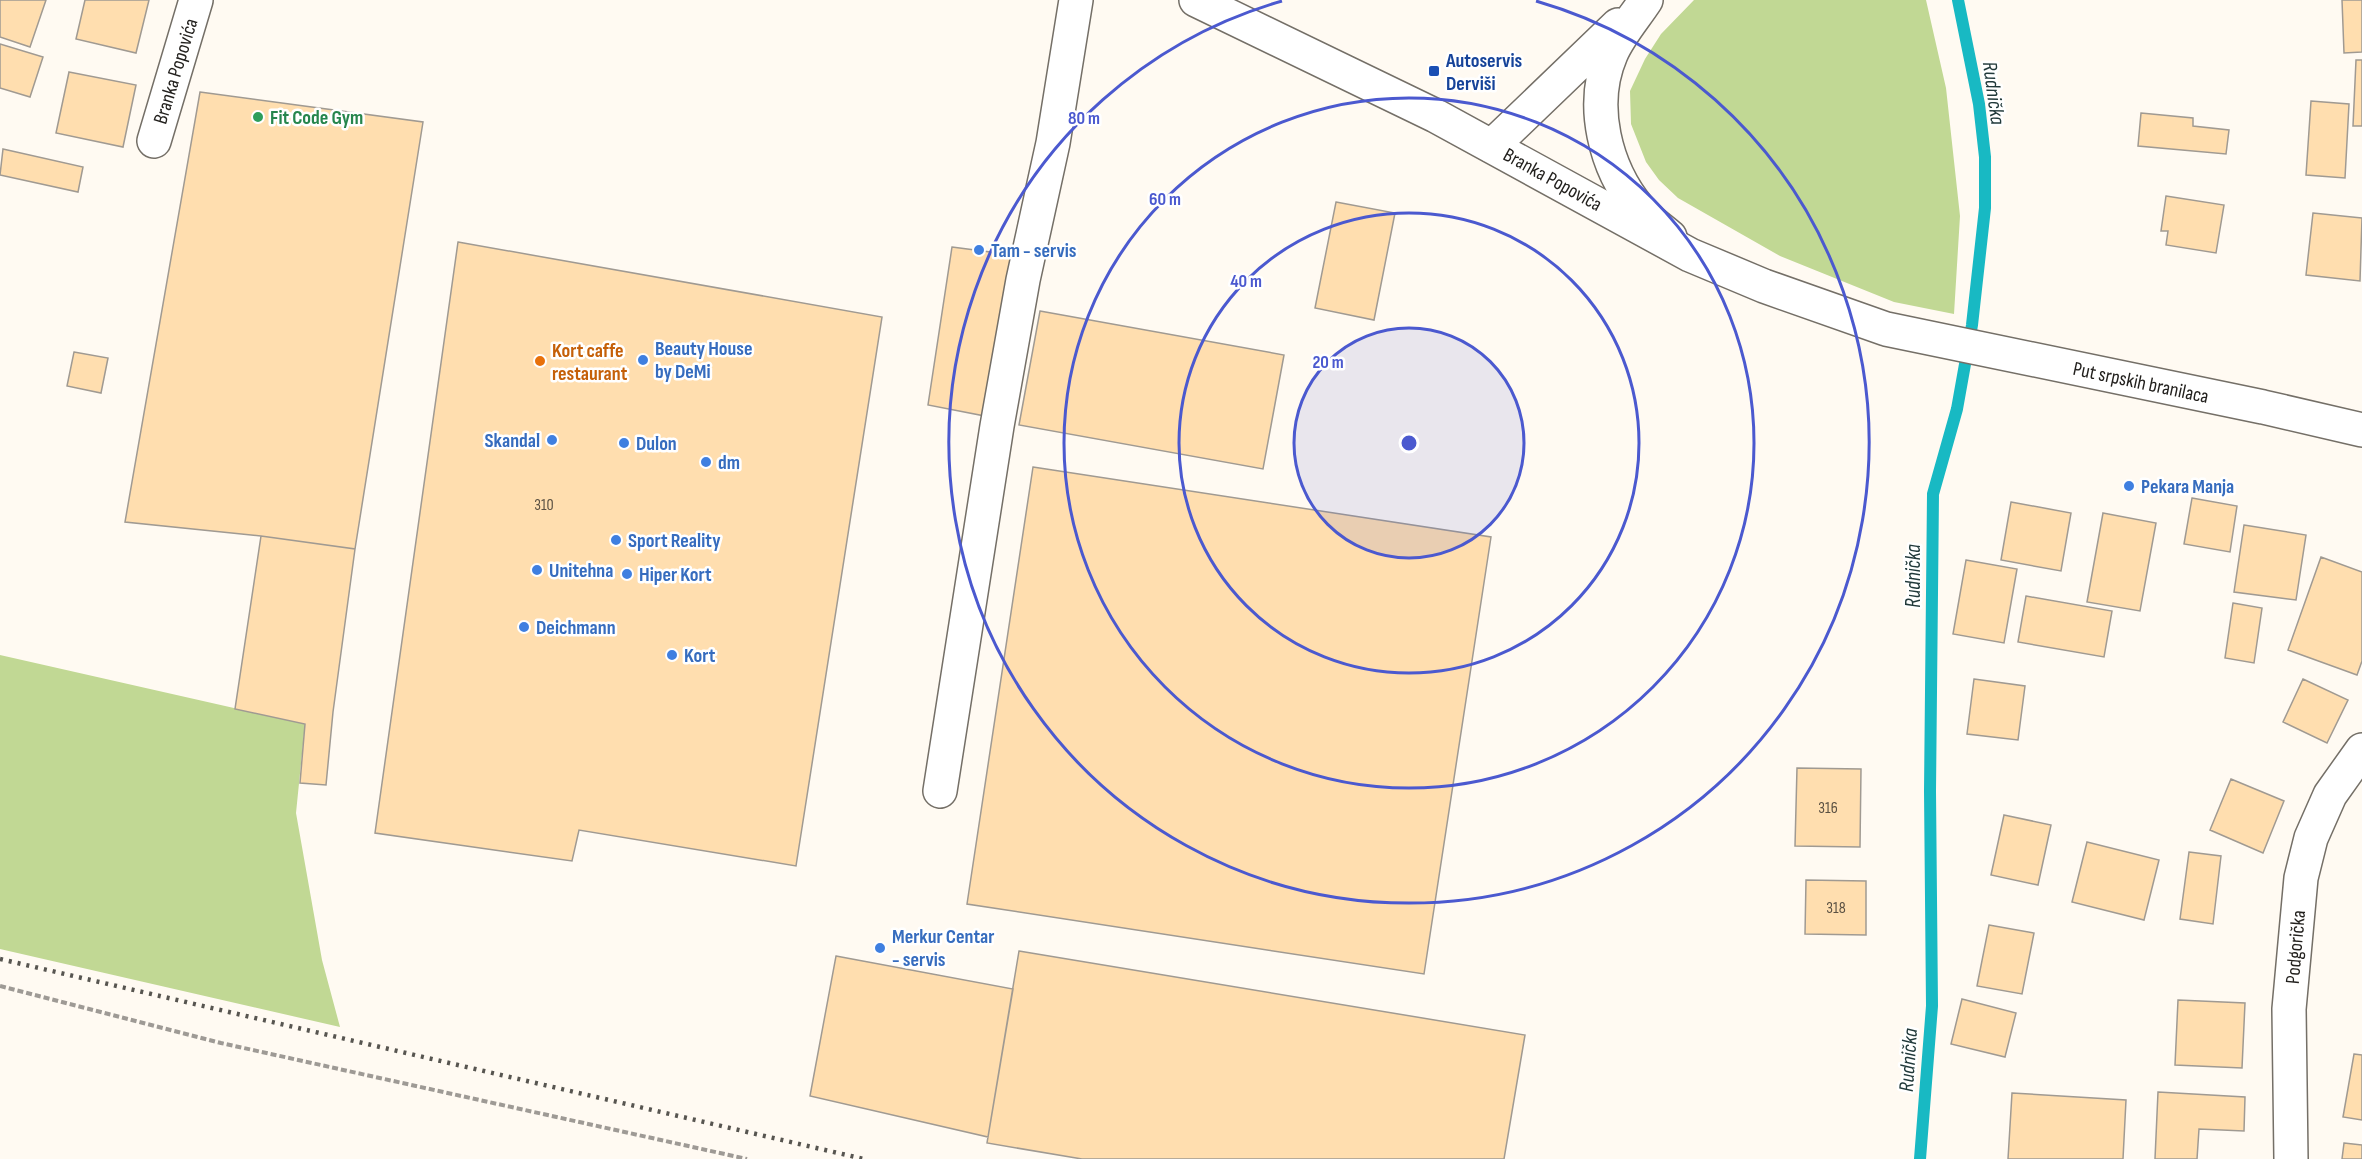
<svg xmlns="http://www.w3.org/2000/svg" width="2362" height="1159" font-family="'Sofia Sans Condensed',sans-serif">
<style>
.green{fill:#c1d894}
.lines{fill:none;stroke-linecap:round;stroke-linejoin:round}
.stream{stroke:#18b9c3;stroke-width:12}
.building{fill:#ffdeaf;stroke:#a09a92;stroke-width:1.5}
.minor-casing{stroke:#746f67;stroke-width:36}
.major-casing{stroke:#746f67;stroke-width:36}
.path{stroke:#9e9a95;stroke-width:4;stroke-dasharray:6 3;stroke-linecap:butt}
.minor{stroke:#fff;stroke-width:33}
.major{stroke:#fff;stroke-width:33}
.rail{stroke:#575550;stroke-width:4.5;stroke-dasharray:3 6;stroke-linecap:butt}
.ring{fill:none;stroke:#4b59cf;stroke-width:3}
.transit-dot{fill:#1a4fb4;stroke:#fff;stroke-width:2}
.leisure-dot{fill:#2e9e5b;stroke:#fff;stroke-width:2}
.shop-dot{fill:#3f7fe0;stroke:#fff;stroke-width:2}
.food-dot{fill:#e8710a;stroke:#fff;stroke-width:2}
.labels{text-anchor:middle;stroke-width:5;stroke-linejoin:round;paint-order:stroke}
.number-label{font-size:16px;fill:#5a5042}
.transit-label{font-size:20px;font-weight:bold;fill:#164399;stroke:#fff;text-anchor:start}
.street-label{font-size:20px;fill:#23211e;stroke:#fff}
.leisure-label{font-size:20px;font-weight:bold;fill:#27864d;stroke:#fff;text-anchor:start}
.shop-label{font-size:20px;font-weight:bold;fill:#366cbe;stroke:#fff;text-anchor:start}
.food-label{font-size:20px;font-weight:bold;fill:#c56008;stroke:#fff;text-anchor:start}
.water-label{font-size:21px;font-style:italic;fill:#21393a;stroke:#fff}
.centre{fill:#4b59cf;stroke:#fff;stroke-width:3}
.ring-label{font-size:18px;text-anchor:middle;font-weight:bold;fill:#4b59cf;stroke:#fff;stroke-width:5;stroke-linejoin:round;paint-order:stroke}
</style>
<rect width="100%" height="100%" fill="#fffaf2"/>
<path class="green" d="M1694 0H1926L1946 88 1960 216 1954 314 1894 302 1780 256 1678 198 1659 180 1646 162 1631 124 1630 91 1645 59 1661 34Z
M0 655 305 724 296 813 322 960 340 1027 0 949Z"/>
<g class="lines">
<path class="stream" d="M1920 1159 1932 1006 1930 791 1933 494 1957 409 1972 325 1985 208V157L1979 104 1958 0"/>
</g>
<path class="building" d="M0 0H46L30 47 0 37Z
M85 0H149L136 53 76 39Z
M2342 0H2362V52L2344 53Z
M0 44 43 57 30 97 0 88Z
M2356 60H2362V126H2353Z
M69 72 136 85 123 147 56 133Z
M200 92 423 122 355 549 261 536 125 522Z
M2311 101 2349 104 2345 178 2306 175Z
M2141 113 2193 118V126L2229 130 2226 154 2138 146Z
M3 149 83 167 78 192 0 175Z
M2166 196 2224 205 2216 253 2166 245 2168 231H2161Z
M1336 202 1395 213 1374 320 1315 308Z
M2313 213 2362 218 2360 281 2306 275Z
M458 242 882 317 796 866 579 830 572 861 375 833Z
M952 247 1013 255 985 416 928 405Z
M1040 311 1284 355 1263 469 1019 425Z
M74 352 108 358 101 393 67 386Z
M1033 467 1491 537 1424 974 967 904Z
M2192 498 2237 506 2230 552 2184 544Z
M2011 502 2071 513 2061 571 2001 560Z
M2103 513 2156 523 2140 611 2087 602Z
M2244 525 2306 535 2296 600 2234 592Z
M261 536 355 549 333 712 326 785 300 783 305 724 235 709Z
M2321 557 2362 572V661L2357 675 2288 650Z
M1966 560 2017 569 2004 643 1953 634Z
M2026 596 2112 611 2104 657 2018 642Z
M2233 603 2262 608 2254 663 2225 658Z
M1974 679 2025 686 2018 740 1967 734Z
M2303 679 2348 700 2327 743 2283 722Z
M1797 768 1861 769 1860 847 1795 846Z
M2231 779 2284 801 2263 853 2210 830Z
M2004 815 2051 825 2038 885 1991 875Z
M2087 842 2159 860 2144 920 2072 902Z
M2189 852 2221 856 2213 924 2180 919Z
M1806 880 1866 881V935L1805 934Z
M1989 925 2034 933 2022 994 1977 986Z
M1019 951 1525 1035 1504 1159H1082L987 1143Z
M836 956 1013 989 988 1137 810 1096Z
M1962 999 2016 1013 2005 1057 1951 1044Z
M2178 1000 2245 1003 2242 1068 2175 1065Z
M2354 1054 2362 1055V1120L2343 1117Z
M2158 1092 2245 1097 2244 1131 2199 1129 2197 1159H2155Z
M2012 1093 2126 1100 2123 1159H2008Z
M2344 1143 2362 1145V1159H2342Z"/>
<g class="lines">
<g class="minor-casing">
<path id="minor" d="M1646 0C1635 17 1619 35 1611 54 1589 105 1605 168 1639 209 1647 220 1660 228 1670 237
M154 141 196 0
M1492 146 1618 25
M940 791 997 426 1023 280 1053 143 1076 0
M2291 1159 2289 1009 2301 878 2311 838 2330 795 2362 750"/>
</g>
<g class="major-casing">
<path id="major" d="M1196 0 1436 116 1690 255 1764 286 1886 329 2263 407 2362 430"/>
</g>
<path class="path" d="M0 986 221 1043 747 1159"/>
<use href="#minor" class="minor"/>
<use href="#major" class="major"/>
<path class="rail" d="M0 959 864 1159"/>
</g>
<circle cx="1409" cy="443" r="115" fill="#4b59cf" fill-opacity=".12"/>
<g class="ring">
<circle cx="1409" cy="443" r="115"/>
<circle cx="1409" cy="443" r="230"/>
<circle cx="1409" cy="443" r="345"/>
<path d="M1536 1A460 460 0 1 1 1282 1"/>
</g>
<rect class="transit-dot" x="1428" y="65" width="12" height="12" rx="3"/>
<circle class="leisure-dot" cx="258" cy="117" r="6"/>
<g class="shop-dot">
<circle cx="979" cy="250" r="6"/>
<circle cx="643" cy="360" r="6"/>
<circle cx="552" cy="440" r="6"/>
<circle cx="624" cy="443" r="6"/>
<circle cx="706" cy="462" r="6"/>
<circle cx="2129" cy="486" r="6"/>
<circle cx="616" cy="540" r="6"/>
<circle cx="537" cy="570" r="6"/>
<circle cx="627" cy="574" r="6"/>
<circle cx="524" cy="627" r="6"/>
<circle cx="672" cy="655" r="6"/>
<circle cx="880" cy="948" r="6"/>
</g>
<circle class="food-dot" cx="540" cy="361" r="6"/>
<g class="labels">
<g class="number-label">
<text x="544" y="510">310</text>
<text x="1828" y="813">316</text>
<text x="1836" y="913">318</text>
</g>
<g class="transit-label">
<text x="1446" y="67">Autoservis<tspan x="1446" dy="23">Derviši</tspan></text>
</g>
<g class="street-label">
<text transform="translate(175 71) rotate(-73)" y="7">Branka Popovića</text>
<text transform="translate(1553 179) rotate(29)" y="7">Branka Popovića</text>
<text transform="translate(2141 382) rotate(12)" y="7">Put srpskih branilaca</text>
<text transform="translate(2295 947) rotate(-85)" y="7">Podgorička</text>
</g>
<g class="leisure-label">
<text x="270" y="124">Fit Code Gym</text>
</g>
<g class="shop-label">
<text x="991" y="257">Tam - servis</text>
<text x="655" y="355">Beauty House<tspan x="655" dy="23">by DeMi</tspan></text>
<text x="540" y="447" text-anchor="end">Skandal</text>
<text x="636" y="450">Dulon</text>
<text x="718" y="469">dm</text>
<text x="2141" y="493">Pekara Manja</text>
<text x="628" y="547">Sport Reality</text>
<text x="549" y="577">Unitehna</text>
<text x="639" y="581">Hiper Kort</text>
<text x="536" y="634">Deichmann</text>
<text x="684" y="662">Kort</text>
<text x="892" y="943">Merkur Centar<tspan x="892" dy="23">- servis</tspan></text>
</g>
<g class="food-label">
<text x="552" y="357">Kort caffe<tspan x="552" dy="23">restaurant</tspan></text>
</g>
<g class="water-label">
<text transform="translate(1994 93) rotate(82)" y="7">Rudnička</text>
<text transform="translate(1913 576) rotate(-90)" y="7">Rudnička</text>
<text transform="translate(1908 1060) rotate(-86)" y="7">Rudnička</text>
</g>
</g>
<circle cx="1409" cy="443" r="9" class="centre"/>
<g class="ring-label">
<text x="1084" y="124">80 m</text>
<text x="1165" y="205">60 m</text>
<text x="1246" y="287">40 m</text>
<text x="1328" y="368">20 m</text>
</g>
</svg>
